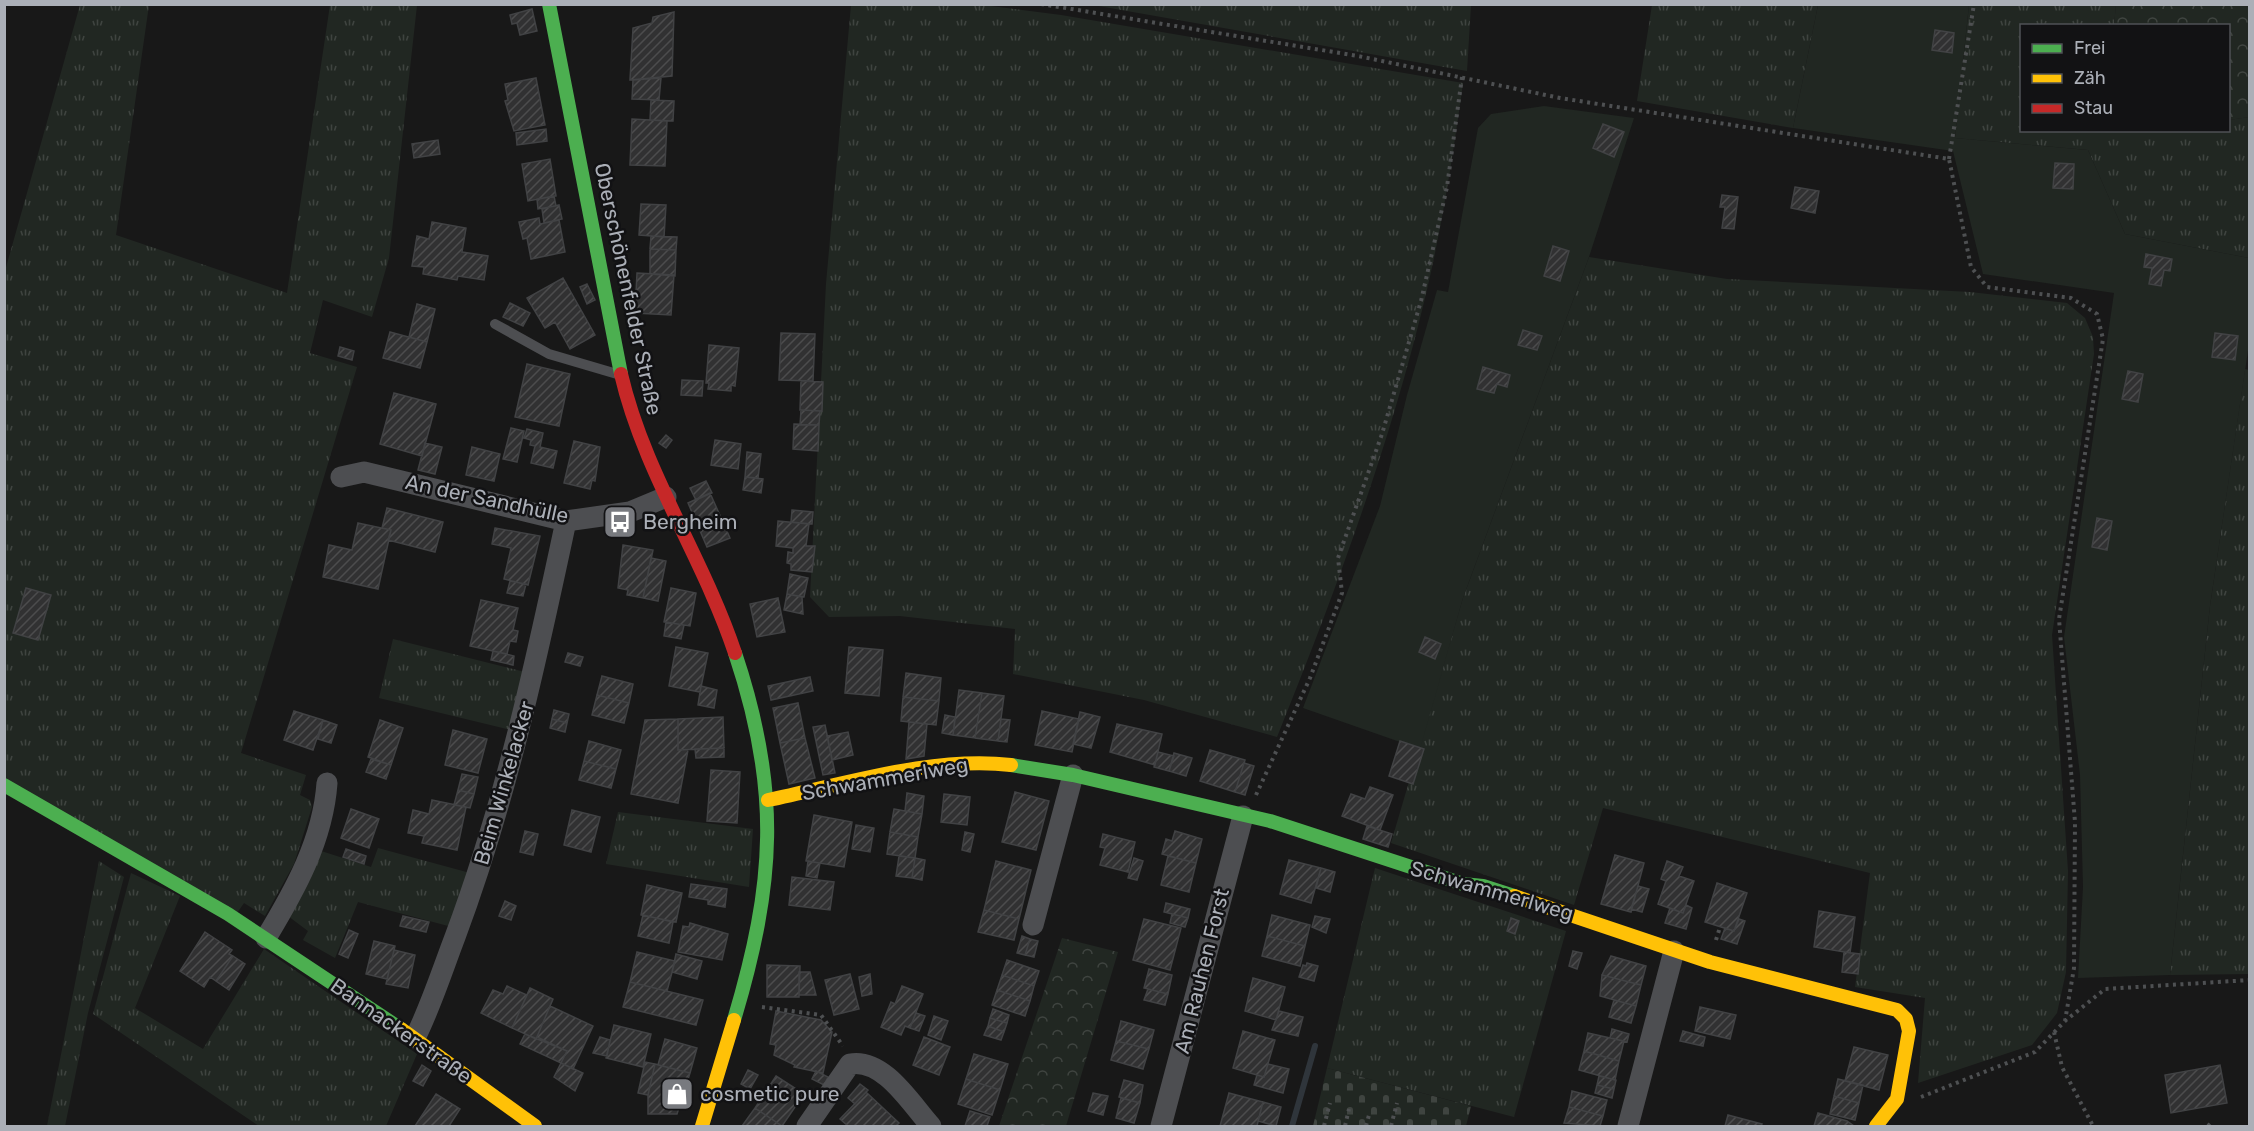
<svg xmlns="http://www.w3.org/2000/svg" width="2254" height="1131" font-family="Rubik,sans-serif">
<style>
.grass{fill:url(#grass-tufts)}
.forest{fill:url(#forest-crowns)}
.cemetery{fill:url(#cemetery-stones)}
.garden{fill:#212722}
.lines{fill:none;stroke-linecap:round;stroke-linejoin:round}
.stream{stroke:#2f353b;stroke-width:6}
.building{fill:url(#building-hatch);stroke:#414244;stroke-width:1.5}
.path{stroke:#4e5052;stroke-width:4;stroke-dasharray:3 4.5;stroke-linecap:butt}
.lane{stroke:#4d4e51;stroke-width:10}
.street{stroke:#4d4e51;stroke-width:21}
.fast{stroke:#4caf50;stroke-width:14}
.slow{stroke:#ffc107;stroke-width:14}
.jam{stroke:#c62828;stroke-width:14}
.labels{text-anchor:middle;stroke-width:5;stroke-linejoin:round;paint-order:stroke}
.street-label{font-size:21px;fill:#abafb7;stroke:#121214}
.poi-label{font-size:21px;fill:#abafb7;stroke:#121214;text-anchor:start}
</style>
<defs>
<pattern id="grass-tufts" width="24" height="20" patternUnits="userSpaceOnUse" patternTransform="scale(1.5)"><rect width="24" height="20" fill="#212722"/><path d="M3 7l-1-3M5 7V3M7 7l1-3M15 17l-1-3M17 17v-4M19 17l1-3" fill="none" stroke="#3f4440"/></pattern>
<pattern id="forest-crowns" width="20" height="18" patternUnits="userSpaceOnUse" patternTransform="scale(1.5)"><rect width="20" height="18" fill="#212722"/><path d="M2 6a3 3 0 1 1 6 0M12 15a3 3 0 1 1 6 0" fill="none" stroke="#3f4440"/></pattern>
<pattern id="cemetery-stones" width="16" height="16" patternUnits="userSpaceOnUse" patternTransform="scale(1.5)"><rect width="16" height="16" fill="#212722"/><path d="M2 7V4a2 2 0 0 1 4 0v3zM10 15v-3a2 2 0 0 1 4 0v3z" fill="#3f4440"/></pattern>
<pattern id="building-hatch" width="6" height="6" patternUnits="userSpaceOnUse" patternTransform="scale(1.5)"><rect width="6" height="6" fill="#313132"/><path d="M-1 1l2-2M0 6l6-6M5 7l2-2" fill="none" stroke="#4c4c4d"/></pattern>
</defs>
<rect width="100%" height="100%" fill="#181818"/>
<path class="grass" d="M80 5H149L116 235 287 293 330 5H417L389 258 372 317 323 300 310 353 357 367 241 753 306 775 300 795 310 800 312 807 294 864 265 916 244 903 237 913 4 778 5 271Z
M851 5H983L1061 15 1463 83C1453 155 1442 227 1425 298 1389 448 1335 593 1277 737L1144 700 1013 674 1015 629 900 616 829 617 810 597 826 284Z
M1093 5H1471L1467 71Z
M1652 5H1818L1793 128 1637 101Z
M1969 5H2116L2114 25 2022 26V130H2228L2229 120 2249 117V258L2125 234 2088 150 1955 138Z
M1589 257 1727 279 1970 292 2067 303 2085 318 2093 337 2094 354 2052 635 2068 871 2066 972 2057 1013 2032 1045 1918 1083 1925 998 1855 987 1870 873 1603 808 1574 905 1391 843 1463 598Z
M2245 369 2249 370V974L2170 975 2210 606Z
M393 639 525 672 511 730 379 698Z
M618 812 753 829 749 887 606 864Z
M378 848 470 873 452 927 358 902 335 958 303 940 308 931 288 916 318 850 371 867Z
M99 861 124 877 88 1013 65 1126H47Z
M1375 868 1566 931 1514 1117 1327 1068Z
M131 873 180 896 135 1008 203 1049 264 949 417 1054 386 1126H259L93 1014Z"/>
<path class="forest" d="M2116 5H2249V117L2229 120 2228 26 2114 25Z
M1062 938 1118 952 1066 1126H999Z"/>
<path class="cemetery" d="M1327 1068 1471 1106 1466 1126H1313Z"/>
<path class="garden" d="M1818 5H1969L1955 138 2088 150 2125 234 2249 258V344L2210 606 2170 975 2078 978 2083 887 2080 775 2064 637 2114 293 1983 274 1953 151 1793 128Z
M1544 106 1634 118 1589 257 1463 598 1420 749 1303 708 1380 506 1407 395 1437 290 1448 292 1478 128 1491 114Z"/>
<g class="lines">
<path class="stream" d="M1292 1126 1315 1046"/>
</g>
<path class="building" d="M532 9 537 31 520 35 517 23 512 24 510 15Z
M674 12 672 76 630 80 633 28 652 23 653 17Z
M1935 30 1954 33 1952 53 1932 50Z
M536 78 545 125 514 131 505 101 508 100 505 84Z
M661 78 659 100 632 99 633 80Z
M651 100 674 101 673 121 650 120Z
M632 119 667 121 665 166 630 165Z
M1603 124 1624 132 1614 157 1593 148Z
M546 129 547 141 517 145 516 133Z
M438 140 440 154 414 158 412 144Z
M550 159 556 196 528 201 522 164Z
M2055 163 2074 164 2073 189 2053 188Z
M1795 187 1819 191 1815 213 1791 208Z
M1722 195 1738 197 1734 229 1722 228 1725 207H1720Z
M554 196 556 206 538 209 537 199Z
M641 204 666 205 664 237 639 235Z
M559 205 562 219 544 223 542 209Z
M539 218 540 224 559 220 565 252 531 259 527 238 523 239 519 222Z
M432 222 466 228 462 252 488 256 484 280 458 276 457 280 423 274 424 267 412 266 417 236 429 239Z
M651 236 677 237 676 250 650 249Z
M1553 246 1569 251 1560 281 1544 276Z
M650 249 676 250 675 276 650 274Z
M2146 254 2172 259 2170 271 2164 270 2161 286 2149 284 2152 268 2144 267Z
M637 273 674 275 671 315 635 313Z
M563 278 595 335 570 349 555 322 545 328 527 298Z
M587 284 595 300 587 304 580 287Z
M510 303 530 313 523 326 503 317Z
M417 304 435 309 427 342 409 337Z
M1523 330 1542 336 1537 350 1518 345Z
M390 332 427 342 420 368 383 358Z
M781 333 815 334 813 381 779 380Z
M2215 333 2238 336 2235 360 2212 357Z
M709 345 739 348 735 386 731 385V391L708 389 709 383H706Z
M340 347 354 351 352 360 338 356Z
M527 364 570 374 559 426 515 417Z
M1483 367 1510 375 1507 387 1497 384 1494 393 1477 389Z
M2128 371 2143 374 2138 402 2122 399Z
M682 380 703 381 702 396 681 395Z
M801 381 823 382 822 411 800 410Z
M394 393 436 404 422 456 380 444Z
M801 410 820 411 819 425H800Z
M794 424 819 425 818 451 793 449Z
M511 428 524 431 517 462 503 459Z
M527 429 543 433 540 447 557 451 553 468 531 463 535 446 530 445 531 440 524 438Z
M666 435 672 440 666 448 659 443Z
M715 440 741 444 738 469 711 465Z
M574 441 600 447 595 481 592 480 590 489 564 483Z
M425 443 442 447 435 474 418 470Z
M472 447 500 454 494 481 466 475Z
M747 452 761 454 758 478 745 477Z
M745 477 763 479 761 493 743 490Z
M706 481 712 493 696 500 690 488Z
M710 493 730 538 707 547 688 503Z
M387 508 443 522 435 552 388 540 391 530 382 528Z
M792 510 813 512 812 524 791 522Z
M2097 518 2112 521 2107 550 2092 547Z
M778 521 809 524 806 546H815L812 572 791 570V564L787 563 788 552 793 553V548L776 546Z
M358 523 391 530 378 589 323 577 329 545 352 550Z
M495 528 540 536 528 585 504 579 511 548 492 544Z
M623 545 653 550 643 598 627 595 628 590 618 588Z
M651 558 666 561 658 601 643 598Z
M790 574 808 578 804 597 787 594Z
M510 581 526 584 523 596 507 593Z
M26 588 51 595 38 640 13 633Z
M671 588 696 593 690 626 664 622Z
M787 594 802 597 803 614 784 610Z
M778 598 785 632 757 637 750 604Z
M481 600 518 608 513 630 518 631 516 642 510 641 507 654 470 646Z
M666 622 684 625 681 639 664 636Z
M1425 637 1441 644 1435 659 1419 652Z
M676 647 708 653 700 692 669 686Z
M849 647 883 650 879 696 845 693Z
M493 651 514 656 513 665 491 660Z
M568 653 583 657 580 666 565 662Z
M906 673 941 678 939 701 903 697Z
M602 676 633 684 629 703 597 695Z
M810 677 813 691 771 700 768 686Z
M701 686 717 690 714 708 698 705Z
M959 690 982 693 975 738 953 735Z
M982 693 1004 696 998 741 975 738Z
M597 695 629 703 624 723 592 715Z
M903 697 939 701 936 725 901 721Z
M798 703 805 738 780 743 773 708Z
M554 710 569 714 567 723 552 719Z
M294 711 323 720 313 750 284 740Z
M1042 711 1079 719 1072 752 1035 745Z
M1080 712 1100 717 1091 748 1073 744Z
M945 715 955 717 953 735 942 733Z
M723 717 724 748 678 750V719Z
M552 719 567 723 565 732 550 728Z
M678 719V750H688L678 803 631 794 645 720Z
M1001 719 1010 720 1007 742 998 741Z
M323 720 337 725 331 743 318 739Z
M380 720 403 728 391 765 368 757Z
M909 722 927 724 924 756 906 759Z
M1117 724 1162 734 1155 765 1110 752Z
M825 725 835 773 823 775 813 727Z
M453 730 487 739 478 773 445 765Z
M848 732 853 755 832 760 827 736Z
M805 738 815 778 789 784 780 743Z
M589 741 621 750 616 769 584 761Z
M1400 741 1424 749 1413 784 1389 776Z
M724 748V757L696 758 695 749Z
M1210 750 1245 760 1235 792 1200 781Z
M1158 752 1174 756 1169 771 1154 767Z
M1174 753 1192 758 1186 776 1169 771Z
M371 759 391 765 386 779 366 772Z
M584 761 616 769 611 788 579 780Z
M1244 763 1254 766 1245 795 1235 792Z
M711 770 740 772 737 823 707 821Z
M462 774 478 777 474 794 458 790Z
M1370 787 1393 795 1380 830 1342 816 1351 794 1365 799Z
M458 790 474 794 470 808 454 805Z
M1015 792 1049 801 1036 850 1002 842Z
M907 793 924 796 922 814 905 811Z
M944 794 970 797 967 825 941 822Z
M432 800 466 807 457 850 422 843 424 836 408 833 413 810 429 814Z
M351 809 379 819 369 848 341 838Z
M894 809 922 814 918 837 890 832Z
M572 810 600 817 591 852 564 845Z
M814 815 852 822 844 867 806 861Z
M856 825 874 828 870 852 852 849Z
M1367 826 1392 834 1388 847 1363 839Z
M525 831 538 834 533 855 520 852Z
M1175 831 1202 839 1196 863 1162 854 1166 839 1172 841Z
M890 832 918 837 915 858 887 854Z
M965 832 974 834 970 852 962 850Z
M1103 834 1135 842 1128 872 1100 865 1105 848 1100 847Z
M346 849 366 856 364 864 343 857Z
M1615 855 1644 863 1631 912 1601 904Z
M899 856 915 858 912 878 896 876Z
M1168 856 1196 863 1189 892 1161 885Z
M915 858 925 860 922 880 912 878Z
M1134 858 1143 861 1137 880 1128 878Z
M1289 860 1321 868 1311 903 1280 894Z
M808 861 820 863 817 878 806 876Z
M996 861 1031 870 1019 919 984 910Z
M1667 861 1683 867 1679 876 1694 881 1683 913 1658 904 1666 881 1661 879Z
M1321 868 1335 872 1330 892 1316 888Z
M792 877 834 882 830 910 789 905Z
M1717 883 1747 893 1734 931 1705 922Z
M691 884 727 889 725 907 708 904V900L689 897Z
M647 885 682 893 676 922 641 915Z
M1638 886 1649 889 1642 912 1631 909Z
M505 901 516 906 511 920 499 916Z
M1166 903 1190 909 1188 918 1164 912Z
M1686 905 1692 908 1686 929 1665 923 1670 908 1683 913Z
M984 910 1019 919 1014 940 978 932Z
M1819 911 1855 917 1850 953 1814 947Z
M1172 914 1188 918 1185 927 1170 923Z
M643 915 673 922 669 943 638 936Z
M1272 915 1310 925 1305 946 1267 936Z
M403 916 429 922 426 932 400 926Z
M1315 916 1330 919 1326 933 1312 927Z
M1511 918 1519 921 1515 934 1507 931Z
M1144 919 1181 928 1170 970 1133 960Z
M1739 919 1745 921 1737 944 1721 939 1725 928 1734 931Z
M690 923 728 934 722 960 678 952 683 926 689 927Z
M349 930 358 934 348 958 339 954Z
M205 932 232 950 229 954 233 956 216 981 210 977 204 987 180 971Z
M1022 936 1030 939 1025 955 1017 953Z
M1267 936 1305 946 1300 966 1262 956Z
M1030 939 1038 941 1034 957 1025 955Z
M374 941 395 946 387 979 366 974Z
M394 950 415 955 408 988 386 984Z
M1573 951 1582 953 1577 969 1569 966Z
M637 952 675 961 667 991 630 982Z
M1844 952 1860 954 1858 974 1842 972Z
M676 954 702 961 697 979 672 972Z
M233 956 245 964 229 990 216 981Z
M1611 956 1646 966 1641 985 1602 975Z
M1007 960 1039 971 1034 986 1002 975Z
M1307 963 1318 966 1314 981 1299 977 1303 965 1306 966Z
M767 965 800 966 799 997H767Z
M1149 969 1172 975 1168 994 1144 988Z
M799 972H810L816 995H799Z
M850 974 859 1009 834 1015 825 980Z
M870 974 872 994 862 996 859 977Z
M1002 975 1034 986 1030 1001 997 990Z
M1602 975 1641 985 1636 1006 1600 996Z
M1253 978 1285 987 1276 1020 1245 1011Z
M630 982 703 1000 696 1025 623 1007Z
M507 986 527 995 512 1028 481 1013 493 990 503 994Z
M902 986 923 994 910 1028 905 1026 901 1035 881 1027 891 1002 895 1004Z
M530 988 553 999 536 1039 512 1028Z
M1148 989 1168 994 1165 1005 1144 1000Z
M997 990 1030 1001 1025 1016 992 1005Z
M1614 1000 1636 1006 1631 1023 1609 1017Z
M550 1006 593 1026 573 1069 561 1063 567 1051 537 1037Z
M1700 1007 1736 1015 1730 1039 1695 1031Z
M993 1009 1009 1015 1007 1023 990 1018Z
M776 1011 821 1020 832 1032 823 1073 794 1067 795 1065 774 1055 776 1045 770 1044Z
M1279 1011 1303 1017 1298 1036 1272 1030Z
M916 1013 925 1016 919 1031 910 1028Z
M934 1016 948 1021 941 1040 928 1035Z
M990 1018 1007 1023 1004 1032 988 1026Z
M1121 1021 1154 1030 1149 1049 1116 1041Z
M614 1025 651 1034 643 1067 606 1058Z
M988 1026 1004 1032 1001 1040 984 1035Z
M1612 1029 1629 1034 1627 1042 1610 1038Z
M1243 1031 1275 1040 1264 1077 1233 1068Z
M1683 1031 1705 1037 1703 1046 1680 1041Z
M1588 1033 1624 1041 1619 1061 1584 1051Z
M525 1034 567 1051 561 1063 520 1044Z
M600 1037 610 1040 607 1056 593 1053Z
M924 1037 950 1047 939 1075 913 1065Z
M665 1039 697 1048 690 1073 658 1065Z
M1116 1041 1149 1049 1143 1069 1111 1060Z
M1854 1047 1888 1055 1879 1090 1845 1081Z
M1584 1051 1619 1061 1615 1080 1579 1070Z
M974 1054 1008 1064 1000 1090 966 1079Z
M645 1062 655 1064 648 1095 638 1093Z
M561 1063 583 1073 575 1091 554 1077Z
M655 1064 690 1073 677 1114H648V1095Z
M1268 1064 1289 1069 1283 1093 1254 1085 1257 1075 1264 1077Z
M422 1065 431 1071 423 1086 413 1081Z
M2220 1065 2227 1103 2171 1113 2165 1075Z
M748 1070 758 1075 750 1089 741 1084Z
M816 1071 828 1077 824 1085 812 1079Z
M776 1076 804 1094 782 1126 755 1108Z
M1599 1076 1616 1080 1614 1089 1597 1085Z
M966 1079 1000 1090 992 1115 958 1104Z
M1838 1079 1863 1085 1859 1103 1834 1096Z
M1124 1080 1143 1085 1140 1103 1119 1097Z
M860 1084 868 1090 855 1104 848 1098Z
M1597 1085 1614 1089 1612 1098 1595 1093Z
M1572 1091 1607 1100 1603 1116 1569 1107Z
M866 1092 899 1123 896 1126H848L840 1119Z
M1093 1093 1108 1096 1103 1115 1088 1111Z
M1229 1093 1263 1102 1257 1126H1220Z
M436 1094 460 1109 449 1126H415Z
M1834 1096 1859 1103 1855 1120 1830 1114Z
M1121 1098 1140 1103 1134 1123 1116 1118Z
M1263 1102 1281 1107 1276 1126 1258 1121Z
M1569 1107 1603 1116 1600 1126 1564 1123Z
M755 1108 782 1126H742Z
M970 1111 990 1117 987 1126H965Z
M1818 1113 1847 1121 1854 1126H1814Z
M1728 1115 1762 1124 1761 1126H1725Z"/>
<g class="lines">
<path class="path" d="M1041 4 1358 56 1560 98 1949 159 1971 267 1987 287 2071 298 2097 314 2103 339 2059 619 2075 822 2074 968 2065 1021
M1949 159 1974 4
M1256 795 1310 678 1342 593 1338 558 1382 434 1421 301 1447 187 1462 77
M1716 940 1720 927
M762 1007 821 1015 843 1046
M2054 1032 2062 1067 2093 1126
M1921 1097 2035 1052 2065 1021 2105 989 2250 980
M1324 1126 1330 1103
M1345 1126 1349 1109
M1366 1126 1369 1115
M1391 1126 1397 1103
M2208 1126 2212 1122"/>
<path class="lane" d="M495 324 549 354 617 374"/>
<path class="street" d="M341 477 364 472 566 521 630 512 666 497
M1033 925 1073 775
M266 938C295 890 323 840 327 783
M415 1038C431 1006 442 971 455 937 506 801 536 662 566 521
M807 1126 850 1064C884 1058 911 1104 931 1126
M1161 1126 1243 816
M1628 1126 1674 951"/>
<path class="fast" d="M549 4 621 374
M1011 765 1073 775 1270 821 1463 884 1483 886 1514 896
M4 785 228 914 401 1029
M734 1020C775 883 781 790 735 653"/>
<path class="slow" d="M768 800C846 784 932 756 1011 765
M1514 896 1710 962 1897 1010 1906 1019 1909 1031 1897 1099 1876 1126
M401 1029 535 1126
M702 1126 734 1020"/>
<path class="jam" d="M621 374C644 473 703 557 735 653"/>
</g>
<defs>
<g id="bus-square" transform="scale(1.725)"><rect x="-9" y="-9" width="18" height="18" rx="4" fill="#787a7f" stroke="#121214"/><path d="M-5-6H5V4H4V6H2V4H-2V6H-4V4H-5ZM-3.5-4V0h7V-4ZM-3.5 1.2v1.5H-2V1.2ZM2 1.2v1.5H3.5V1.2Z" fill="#fff"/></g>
<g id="shop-square" transform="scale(1.725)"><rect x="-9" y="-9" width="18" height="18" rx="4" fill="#787a7f" stroke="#121214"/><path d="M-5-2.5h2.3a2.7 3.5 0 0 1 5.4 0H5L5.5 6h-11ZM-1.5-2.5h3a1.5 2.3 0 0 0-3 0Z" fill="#fff"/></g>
</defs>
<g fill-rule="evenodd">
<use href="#bus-square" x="620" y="522"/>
<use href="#shop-square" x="677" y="1094"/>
</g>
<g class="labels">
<g class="street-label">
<text transform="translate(628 289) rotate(78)" y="7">Oberschönenfelder Straße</text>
<text transform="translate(487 499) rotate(12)" y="7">An der Sandhülle</text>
<text transform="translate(885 779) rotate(-10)" y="7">Schwammerlweg</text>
<text transform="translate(504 783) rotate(-74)" y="7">Beim Winkelacker</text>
<text transform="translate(1492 891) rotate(16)" y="7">Schwammerlweg</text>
<text transform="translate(1202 971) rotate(-76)" y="7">Am Rauhen Forst</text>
<text transform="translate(401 1031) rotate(35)" y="7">Bannackerstraße</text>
</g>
<g class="poi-label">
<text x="643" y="529">Bergheim</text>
<text x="700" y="1101">cosmetic pure</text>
</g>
</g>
<rect width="2254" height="1131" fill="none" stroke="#abafb7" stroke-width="12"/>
<rect x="2020" y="24" width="210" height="108" fill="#121214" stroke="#4f5155" stroke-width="1.5"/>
<rect x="2032" y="44" width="30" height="9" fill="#4caf50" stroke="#4f5155" stroke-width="1.5"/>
<text x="2074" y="54" font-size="18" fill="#abafb7">Frei</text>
<rect x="2032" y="74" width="30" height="9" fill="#ffc107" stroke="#4f5155" stroke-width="1.5"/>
<text x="2074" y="84" font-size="18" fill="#abafb7">Zäh</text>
<rect x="2032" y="104" width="30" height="9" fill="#c62828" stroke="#4f5155" stroke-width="1.5"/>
<text x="2074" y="114" font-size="18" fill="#abafb7">Stau</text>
</svg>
